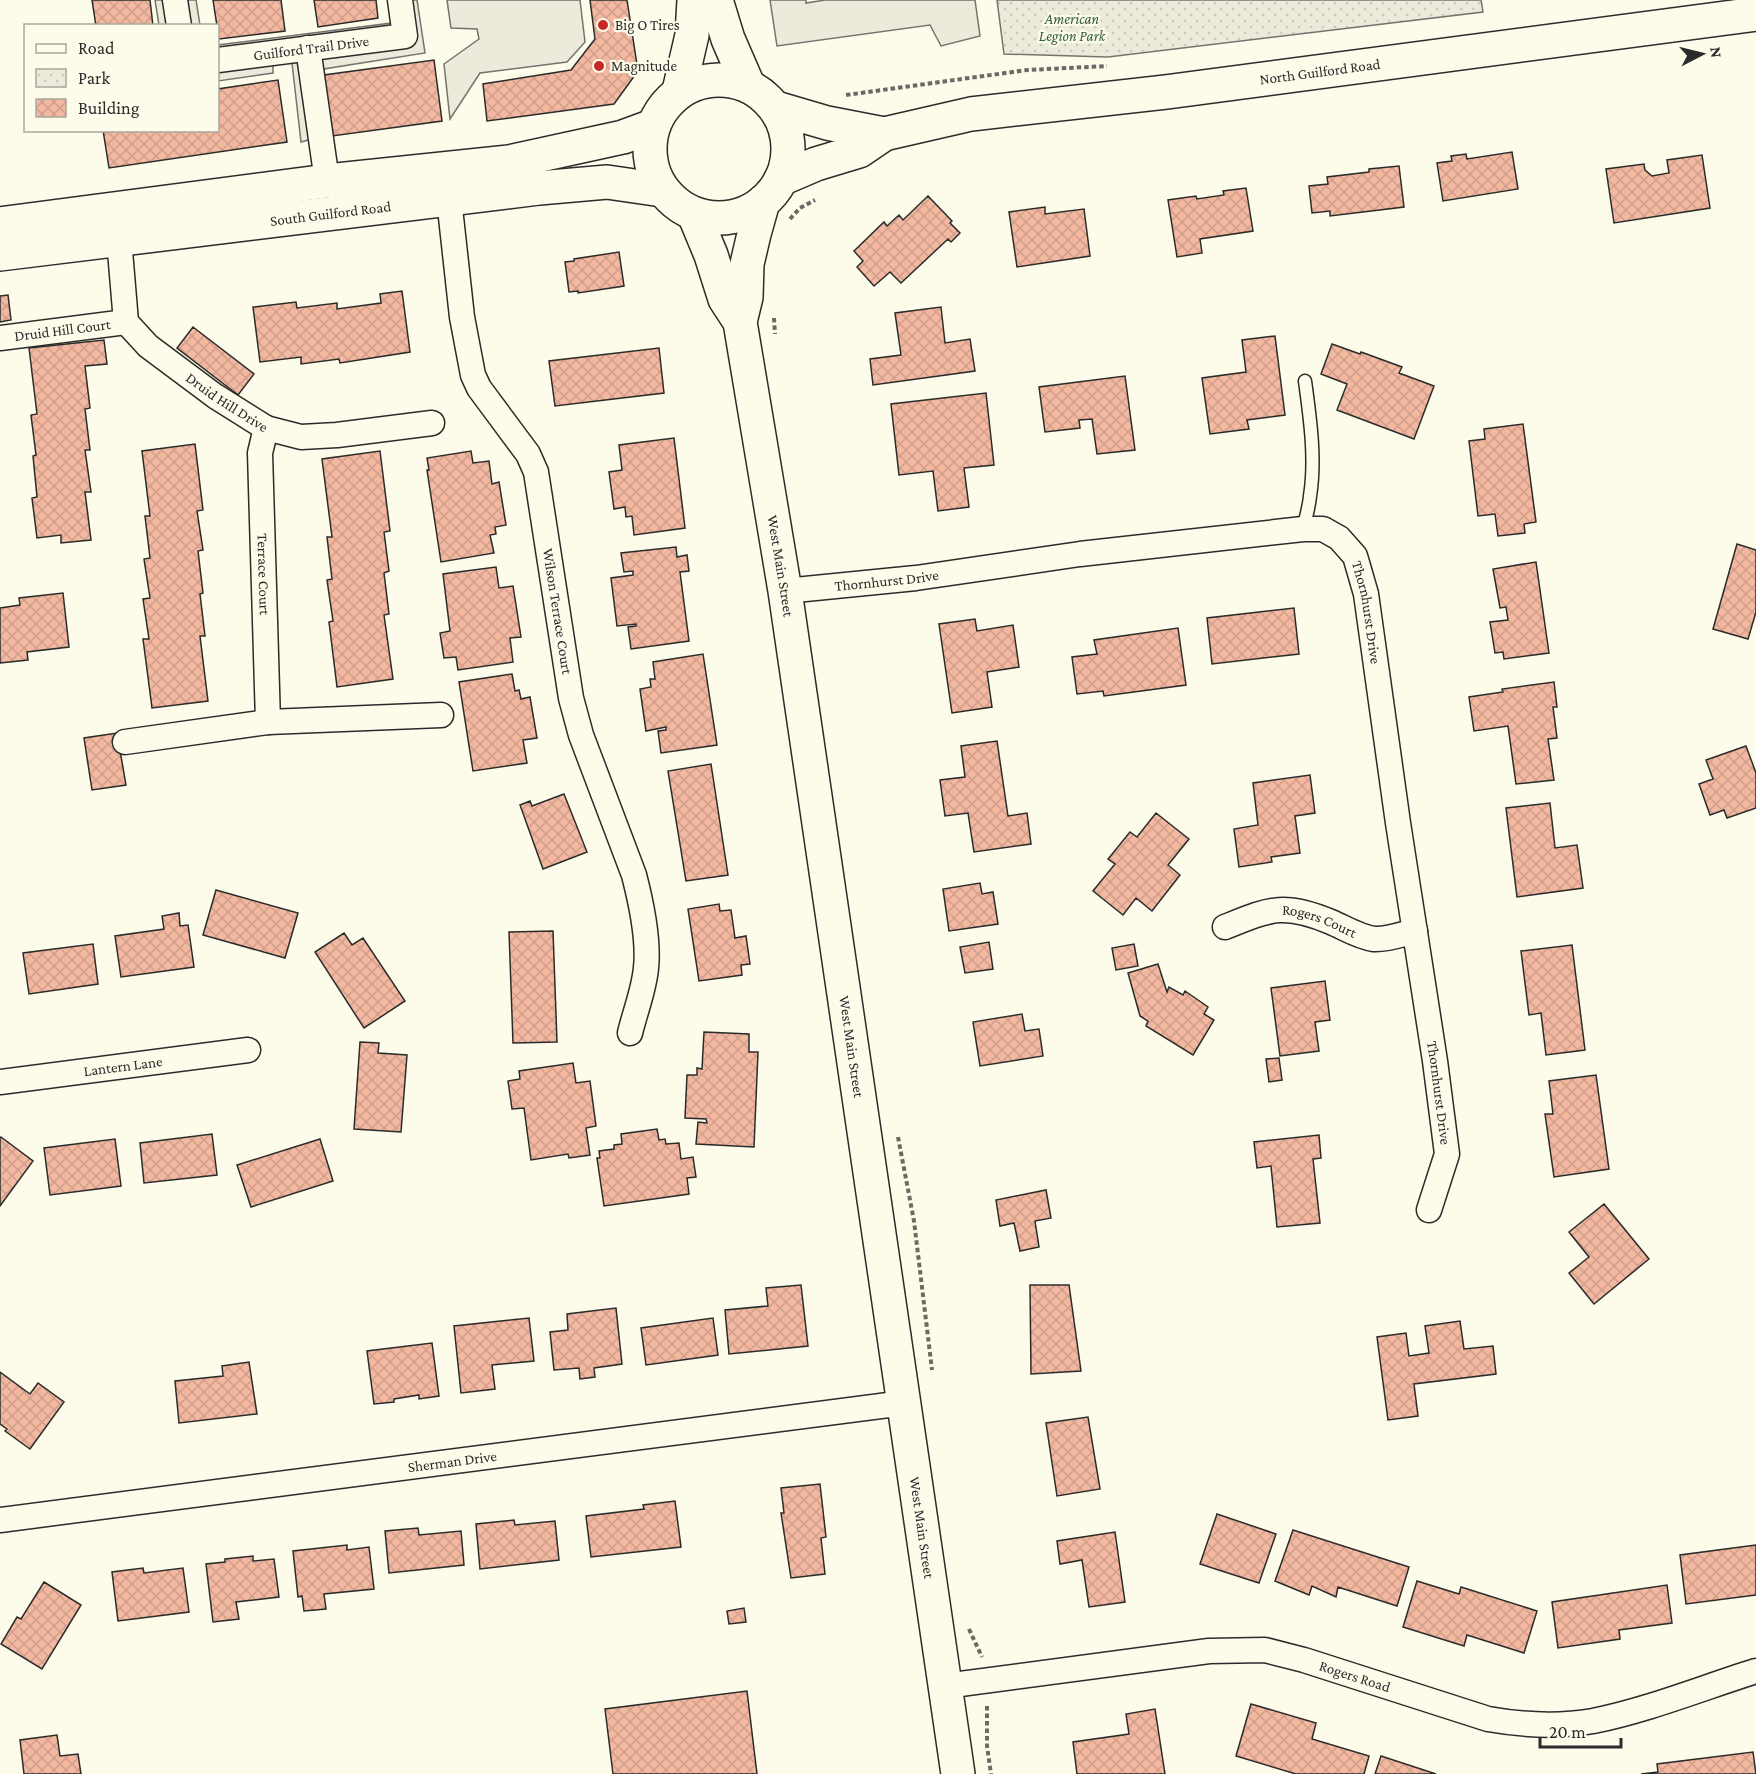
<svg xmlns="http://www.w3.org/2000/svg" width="1756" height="1774" font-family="'Crimson Pro',serif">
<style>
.park{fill:url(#park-dots);stroke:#74746e;stroke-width:1.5}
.parking{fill:#eceadb;stroke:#74746e;stroke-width:1.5}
.building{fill:url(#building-cross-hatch);stroke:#2b2b2b;stroke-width:1.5}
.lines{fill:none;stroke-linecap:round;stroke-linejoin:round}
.lane-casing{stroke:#2b2b2b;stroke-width:15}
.street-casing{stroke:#2b2b2b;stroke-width:27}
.secondary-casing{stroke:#2b2b2b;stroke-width:36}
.path{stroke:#6a6964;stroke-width:4;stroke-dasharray:4.5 3;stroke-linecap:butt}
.lane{stroke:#fdfbea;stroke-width:12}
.street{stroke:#fdfbea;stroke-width:24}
.secondary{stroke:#fdfbea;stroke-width:33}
.poi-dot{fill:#c62828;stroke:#fdfbea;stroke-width:2}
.labels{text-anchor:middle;stroke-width:4.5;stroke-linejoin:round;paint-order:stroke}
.park-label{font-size:15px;font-style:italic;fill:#34623c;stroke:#fdfbea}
.poi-label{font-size:15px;fill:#2b2b2b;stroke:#fdfbea;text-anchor:start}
.street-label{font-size:15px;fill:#2b2b2b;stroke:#fdfbea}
</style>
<defs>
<pattern id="park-dots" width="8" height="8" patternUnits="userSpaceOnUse" patternTransform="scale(1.5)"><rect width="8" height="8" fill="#ecebdb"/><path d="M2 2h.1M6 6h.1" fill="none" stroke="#cbcabc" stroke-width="1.8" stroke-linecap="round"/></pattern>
<pattern id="building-cross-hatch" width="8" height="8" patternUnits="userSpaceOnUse" patternTransform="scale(1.5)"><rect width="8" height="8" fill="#f2b8a0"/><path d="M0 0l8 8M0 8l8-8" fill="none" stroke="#d09e8a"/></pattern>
</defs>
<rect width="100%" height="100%" fill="#fdfbea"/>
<path class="park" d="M997 0H1481L1483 12 1108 57 1004 54Z"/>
<path class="parking" d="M155 0H196L200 25H159Z
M388 0H417L425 53 324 69 330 134 301 142 292 63H273V73L218 81V45L391 23Z
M447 0H580L585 42 567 62 480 73 450 119 444 64 479 39 477 29 451 28Z
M770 0H806V3L825 0H975L980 36 941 46 930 25 777 46Z"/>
<path class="building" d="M92 0H150L153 26H96Z
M213 0H281L285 31 219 39Z
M314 0H376L378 18 318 27Z
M590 0H627L638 71 614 104 487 121 483 84 571 70 595 39Z
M434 60 442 121 332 136 324 75Z
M278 80 287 142 109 168 103 130H218V89Z
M1512 152 1518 189 1443 201 1437 163 1452 161 1451 156 1466 154 1467 159Z
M1702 155 1710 208 1614 223 1606 169 1644 164 1645 170 1652 176 1669 173 1667 160Z
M1399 166 1404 207 1330 216V211L1312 213 1309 186 1328 184 1327 177 1369 172V169Z
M1246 188 1253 231 1200 239 1202 253 1177 257 1168 200 1196 196 1197 199 1224 195 1223 191Z
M928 196 952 221 950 223 960 233 951 242 948 239 901 283 890 272 874 286 857 267 863 261 854 251 884 222 887 226 899 215 903 220Z
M1045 207V214L1084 209 1090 256 1017 267 1009 212Z
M619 252 624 286 578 293V291L569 292 565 262 574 261V259Z
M402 291 410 352 340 363 339 359 301 364V357L260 362 253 307 296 302 297 308 337 303V309L381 303 380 294Z
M8 295 11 320 0 322V296Z
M941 307 945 343 970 339 975 371 873 385 870 359 901 355 895 313Z
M193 327 254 374 238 395 177 348Z
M1275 336 1285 415 1247 420 1249 429 1210 434 1202 378 1246 372 1242 340Z
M104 340 107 364 85 366 90 408 85 409 90 450H85L91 492H85L91 540 61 543V535L37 538 32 498 37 497 33 456 36 455 31 415 37 414 29 348Z
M1332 344 1360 354 1361 352 1402 367 1399 373 1434 386 1414 439 1337 410 1347 384 1321 374Z
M659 348 664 393 555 406 549 361Z
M1125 376 1135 450 1097 454 1092 419 1079 420 1080 428 1045 432 1039 387Z
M986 393 994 465 964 468 969 507 938 511 933 471 899 475 891 404Z
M1523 424 1536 522 1524 524 1525 533 1498 536 1495 514 1478 516 1469 441 1485 439 1484 429Z
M674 438 685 528 634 535 632 516 626 517 625 507 614 509 609 472 622 470 619 445Z
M195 444 203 510 197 511 203 550 198 551 203 593 200 594 205 636H200L208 701 152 708 143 639H149L143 599 150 598 144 559 150 558 145 516H150L142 451Z
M380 451 390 531 384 532 389 571 384 573 389 614 384 615 393 679 337 687 329 622 333 621 327 580 332 579 327 537H332L322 459Z
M471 451 473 463 489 461 492 484 499 482 506 525 495 527 496 534 490 535 494 553 441 562 427 470H429L427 458Z
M1737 544 1756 550V612L1748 639 1713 629Z
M676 547 677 557 687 555 689 571 680 572 689 641 631 649 628 627 636 626V624L617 626 611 578 633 575V571L624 572 621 553Z
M1536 562 1549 653 1504 659 1503 652 1495 653 1490 622 1508 620 1506 607 1500 608 1493 569Z
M496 567 499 588 513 586 521 637 510 638 513 662 458 670 456 657 444 658 440 633 450 631 443 574Z
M63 593 69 647 27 652 28 660 0 663V608L20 605 19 598Z
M1294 608 1299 654 1212 664 1207 618Z
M975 619 977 631 1013 625 1019 667 987 672 992 707 952 713 939 624Z
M1178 628 1186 685 1104 696 1103 691 1077 694 1072 657 1097 654 1094 640Z
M703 654 717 745 661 753 658 731 666 730V727L646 731 640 689 651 687 650 679H655L653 662Z
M512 674 515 691 519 690 521 699 530 697 537 738 523 740 527 763 473 771 459 682Z
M1554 682 1557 707H1553L1557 738 1548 739 1554 780 1516 784 1508 726 1474 731 1469 697 1503 692 1502 689Z
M117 733 126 785 92 790 84 738Z
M997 741 1008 816 1027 813 1031 844 974 852 968 813 945 816 940 780 965 777 961 746Z
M1746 746 1756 773V808L1727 818 1724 810 1710 815 1699 784 1713 779 1706 760Z
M711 764 728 875 686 881 668 771Z
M1310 775 1315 813 1295 816 1300 853 1271 857 1272 862 1239 867 1234 829 1258 825 1253 783Z
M564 794 587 852 543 869 520 805 530 801 532 806Z
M1550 803 1555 848 1577 845 1583 888 1517 897 1506 808Z
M1156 813 1189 839 1168 865 1180 875 1152 911 1136 898 1123 915 1093 891 1115 864 1108 859 1130 832 1137 837Z
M980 883 982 894 993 892 998 924 949 931 943 889Z
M216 890 298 913 285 958 203 935Z
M719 904 720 911 731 910 735 938 746 936 750 964 741 965 742 975 699 981 688 909Z
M179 913 180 926 188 925 194 967 121 977 115 936 164 929 162 916Z
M553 931 557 1042 513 1043 509 932Z
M344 933 352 945 363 938 405 1001 364 1028 315 952Z
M989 942 993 969 965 973 960 947Z
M93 944 98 984 29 994 23 953Z
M1134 944 1138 966 1116 970 1112 948Z
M1572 945 1585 1050 1546 1055 1541 1013 1529 1015 1521 951Z
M1158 964 1167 992 1169 987 1183 995 1185 991 1208 1007 1204 1014 1214 1020 1193 1055 1146 1026 1148 1021 1140 1016 1128 973Z
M1325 981 1330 1020 1315 1022 1319 1051 1280 1056 1271 988Z
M1022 1014 1025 1031 1039 1029 1043 1056 980 1066 973 1022Z
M704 1032 749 1034V1052H758L754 1147 696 1144 698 1122 707 1123 706 1119 685 1118 687 1075H697V1068L702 1069Z
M360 1042 379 1043 378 1053 407 1055 401 1132 354 1129Z
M1279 1058 1282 1080 1269 1082 1266 1059Z
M573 1063 576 1083 590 1081 596 1126 586 1128 590 1155 569 1158 568 1154 531 1160 524 1108 512 1109 508 1081 520 1079 519 1071Z
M1596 1075 1609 1169 1554 1177 1545 1114H1553L1549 1081Z
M657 1129 659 1140 665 1139 666 1144 679 1143 681 1159 693 1157 696 1177 687 1178 689 1194 604 1206 597 1158H600L599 1151 614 1149V1145L622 1144 621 1134Z
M212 1134 217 1175 144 1183 140 1143Z
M1319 1135 1321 1158 1313 1159 1320 1223 1277 1227 1271 1166 1257 1168 1254 1142Z
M1 1137 33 1161 0 1206V1138Z
M115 1139 121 1186 50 1195 44 1148Z
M320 1139 333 1181 251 1207 237 1165Z
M1046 1190 1051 1218 1035 1221 1039 1247 1020 1251 1014 1223 1000 1226 996 1200Z
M1604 1204 1649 1259 1594 1304 1569 1273 1589 1257 1569 1232Z
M801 1285 808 1346 729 1354 725 1310 768 1306 766 1288Z
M1030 1285H1069L1081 1371 1031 1374Z
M616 1308 622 1364 594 1368 595 1377 580 1379 579 1368 554 1370 550 1332 568 1330 567 1314Z
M529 1318 534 1361 492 1365 495 1389 461 1393 454 1326Z
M713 1318 718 1355 646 1365 641 1328Z
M1460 1321 1464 1349 1493 1346 1496 1374 1414 1384 1418 1416 1388 1420 1377 1337 1406 1333 1409 1356 1429 1353 1425 1326Z
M432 1343 439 1396 419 1399V1395L394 1399V1402L374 1404 367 1351Z
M249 1362 257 1414 179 1423 175 1381 223 1376 222 1366Z
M0 1372 30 1394 38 1383 64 1402 30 1449 5 1431 7 1429 0 1424Z
M1088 1417 1100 1489 1057 1496 1046 1423Z
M820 1484 826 1537 821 1538 825 1574 791 1578 781 1513H784L781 1488Z
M675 1501 681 1547 591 1557 586 1516 644 1509 643 1505Z
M1217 1514 1276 1534 1259 1583 1200 1564Z
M514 1520 515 1525 555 1521 559 1560 480 1569 476 1524Z
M418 1528 419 1535 461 1531 464 1565 389 1573 385 1531Z
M1293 1530 1409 1567 1397 1606 1338 1587 1336 1597 1312 1586 1309 1595 1275 1581Z
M1115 1532 1125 1602 1089 1607 1082 1560 1060 1564 1057 1541Z
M347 1545V1550L369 1547 374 1589 324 1594 326 1609 304 1611 302 1596 298 1597 293 1551Z
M1756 1545V1595L1686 1604 1680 1555Z
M253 1556V1561L274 1559 279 1597 236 1602 239 1619 213 1622 206 1564 225 1562V1559Z
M143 1568 144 1573 183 1568 189 1612 118 1621 112 1572Z
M1417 1581 1459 1594 1461 1587 1537 1611 1524 1653 1467 1635 1464 1646 1403 1627Z
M44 1582 81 1605 42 1669 1 1644 17 1617 21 1619Z
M1667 1585 1672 1623 1619 1630 1620 1639 1558 1648 1552 1602Z
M744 1608 746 1622 729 1624 727 1611Z
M747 1691 757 1774H613L605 1709Z
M1251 1704 1316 1723 1312 1739 1369 1756 1364 1774H1296L1236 1756Z
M1155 1709 1165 1774H1077L1073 1742 1129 1734 1126 1714Z
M57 1735 60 1756 78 1754 81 1774H24L20 1740Z
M1753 1752 1756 1774H1641L1658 1772 1657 1764Z
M1381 1756 1436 1774H1375Z"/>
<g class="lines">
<g class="lane-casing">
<path id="lane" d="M1303 529C1306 518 1309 507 1310 496 1316 459 1310 418 1305 381"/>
</g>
<g class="street-casing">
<g id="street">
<path d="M175 0 179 26"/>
<path d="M308 48 327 181"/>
<path id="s1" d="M218 60 405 36 400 0"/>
<path id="s2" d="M449 199 462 317 473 375 479 388 528 454 536 472 571 698 581 735 634 875C641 902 649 940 646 968 644 990 635 1012 630 1033"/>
<path id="s3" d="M119 239 126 322 148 346 215 396 266 428 301 437 337 435 432 423"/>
<path id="s4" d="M0 338 126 322"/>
<path id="s5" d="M266 428 260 453 268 722"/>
<path id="s6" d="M785 591 916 578 1080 554 1303 529H1323L1339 538 1355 556 1366 594 1398 823 1435 1061 1447 1154 1429 1210"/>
<path d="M125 742 268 722 441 715"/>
<path id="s7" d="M1225 927C1270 909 1284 902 1331 922 1345 928 1359 937 1374 939 1386 940 1403 934 1415 931"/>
<path id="s8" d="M0 1082 248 1050"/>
<path id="s9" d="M0 1520 904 1403"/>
<path id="s10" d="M945 1686 1209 1651 1265 1650 1304 1660 1488 1719C1522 1725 1558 1727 1593 1721 1648 1710 1702 1688 1756 1671"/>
</g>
</g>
<g class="secondary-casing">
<g id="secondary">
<path d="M716 0 728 39 748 85"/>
<circle cx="719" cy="149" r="69"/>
<path d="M679 91 692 35 694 0"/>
<path d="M776 108 827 123 884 134"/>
<path id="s11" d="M781 179 816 164 859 151 884 134 971 114 1166 92 1756 14"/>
<path id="s12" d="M763 202 754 234 747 264 746 297 740 322 785 591 958 1774"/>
<path d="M694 214 711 255 725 299 740 322"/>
<path d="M0 224 327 181 509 162 623 137 653 126"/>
<path id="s13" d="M0 254 539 188 607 182 662 190"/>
</g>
</g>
<path class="path" d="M846 95 1027 70 1107 66
M790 219 800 208 815 200
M774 318 775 334
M898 1137 914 1221 932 1370
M969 1629 982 1657
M987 1706V1746L991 1774"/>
<use href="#lane" class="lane"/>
<use href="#street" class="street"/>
<use href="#secondary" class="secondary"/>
</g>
<g class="poi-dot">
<circle cx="603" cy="25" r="6"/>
<circle cx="599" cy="66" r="6"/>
</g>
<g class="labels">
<g class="park-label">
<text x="1072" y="24">American<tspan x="1072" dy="17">Legion Park</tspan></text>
</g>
<g class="poi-label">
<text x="615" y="30">Big O Tires</text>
<text x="611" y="71">Magnitude</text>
</g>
<g class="street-label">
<text dy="5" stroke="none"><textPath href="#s1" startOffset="94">Guilford Trail Drive</textPath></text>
<text dy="5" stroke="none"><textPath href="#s11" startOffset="554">North Guilford Road</textPath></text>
<text dy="5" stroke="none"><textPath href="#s13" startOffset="333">South Guilford Road</textPath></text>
<text dy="5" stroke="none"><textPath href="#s4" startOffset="63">Druid Hill Court</textPath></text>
<text dy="5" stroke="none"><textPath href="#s3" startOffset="213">Druid Hill Drive</textPath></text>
<text dy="5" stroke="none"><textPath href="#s12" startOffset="370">West Main Street</textPath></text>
<text dy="5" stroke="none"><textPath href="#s5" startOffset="147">Terrace Court</textPath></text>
<text dy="5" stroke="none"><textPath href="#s6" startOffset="102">Thornhurst Drive</textPath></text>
<text dy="5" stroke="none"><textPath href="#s2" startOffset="435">Wilson Terrace Court</textPath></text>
<text dy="5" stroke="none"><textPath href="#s6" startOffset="642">Thornhurst Drive</textPath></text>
<text dy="5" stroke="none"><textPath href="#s7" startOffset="99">Rogers Court</textPath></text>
<text dy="5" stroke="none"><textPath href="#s12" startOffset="856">West Main Street</textPath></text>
<text dy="5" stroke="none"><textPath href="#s8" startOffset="124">Lantern Lane</textPath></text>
<text dy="5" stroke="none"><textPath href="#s6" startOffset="1128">Thornhurst Drive</textPath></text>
<text dy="5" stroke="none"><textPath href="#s9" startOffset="456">Sherman Drive</textPath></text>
<text dy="5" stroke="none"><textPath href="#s12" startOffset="1342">West Main Street</textPath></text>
<text dy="5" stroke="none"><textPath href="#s10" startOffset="416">Rogers Road</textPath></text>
</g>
</g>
<rect x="24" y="24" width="195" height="108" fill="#fdfbea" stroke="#a9a89e" stroke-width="1.5"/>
<rect x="36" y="44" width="30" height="9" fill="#fdfbea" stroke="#a9a89e" stroke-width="1.5"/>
<text x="78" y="54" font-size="18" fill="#2b2b2b">Road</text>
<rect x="36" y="69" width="30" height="18" fill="url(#park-dots)" stroke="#a9a89e" stroke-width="1.5"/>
<text x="78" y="84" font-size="18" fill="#2b2b2b">Park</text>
<rect x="36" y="99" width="30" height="18" fill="url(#building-cross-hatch)" stroke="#a9a89e" stroke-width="1.5"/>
<text x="78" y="114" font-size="18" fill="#2b2b2b">Building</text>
<g transform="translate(1702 54) rotate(83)" stroke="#fdfbea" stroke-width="4.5" paint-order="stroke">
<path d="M0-4.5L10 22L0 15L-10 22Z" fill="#2b2b2b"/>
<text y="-9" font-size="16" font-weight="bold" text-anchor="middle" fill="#2b2b2b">N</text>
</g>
<path d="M1540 1738v9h81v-9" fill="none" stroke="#2b2b2b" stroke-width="3"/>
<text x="1549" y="1738" font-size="18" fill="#2b2b2b" stroke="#fdfbea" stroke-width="4.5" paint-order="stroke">20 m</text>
</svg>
